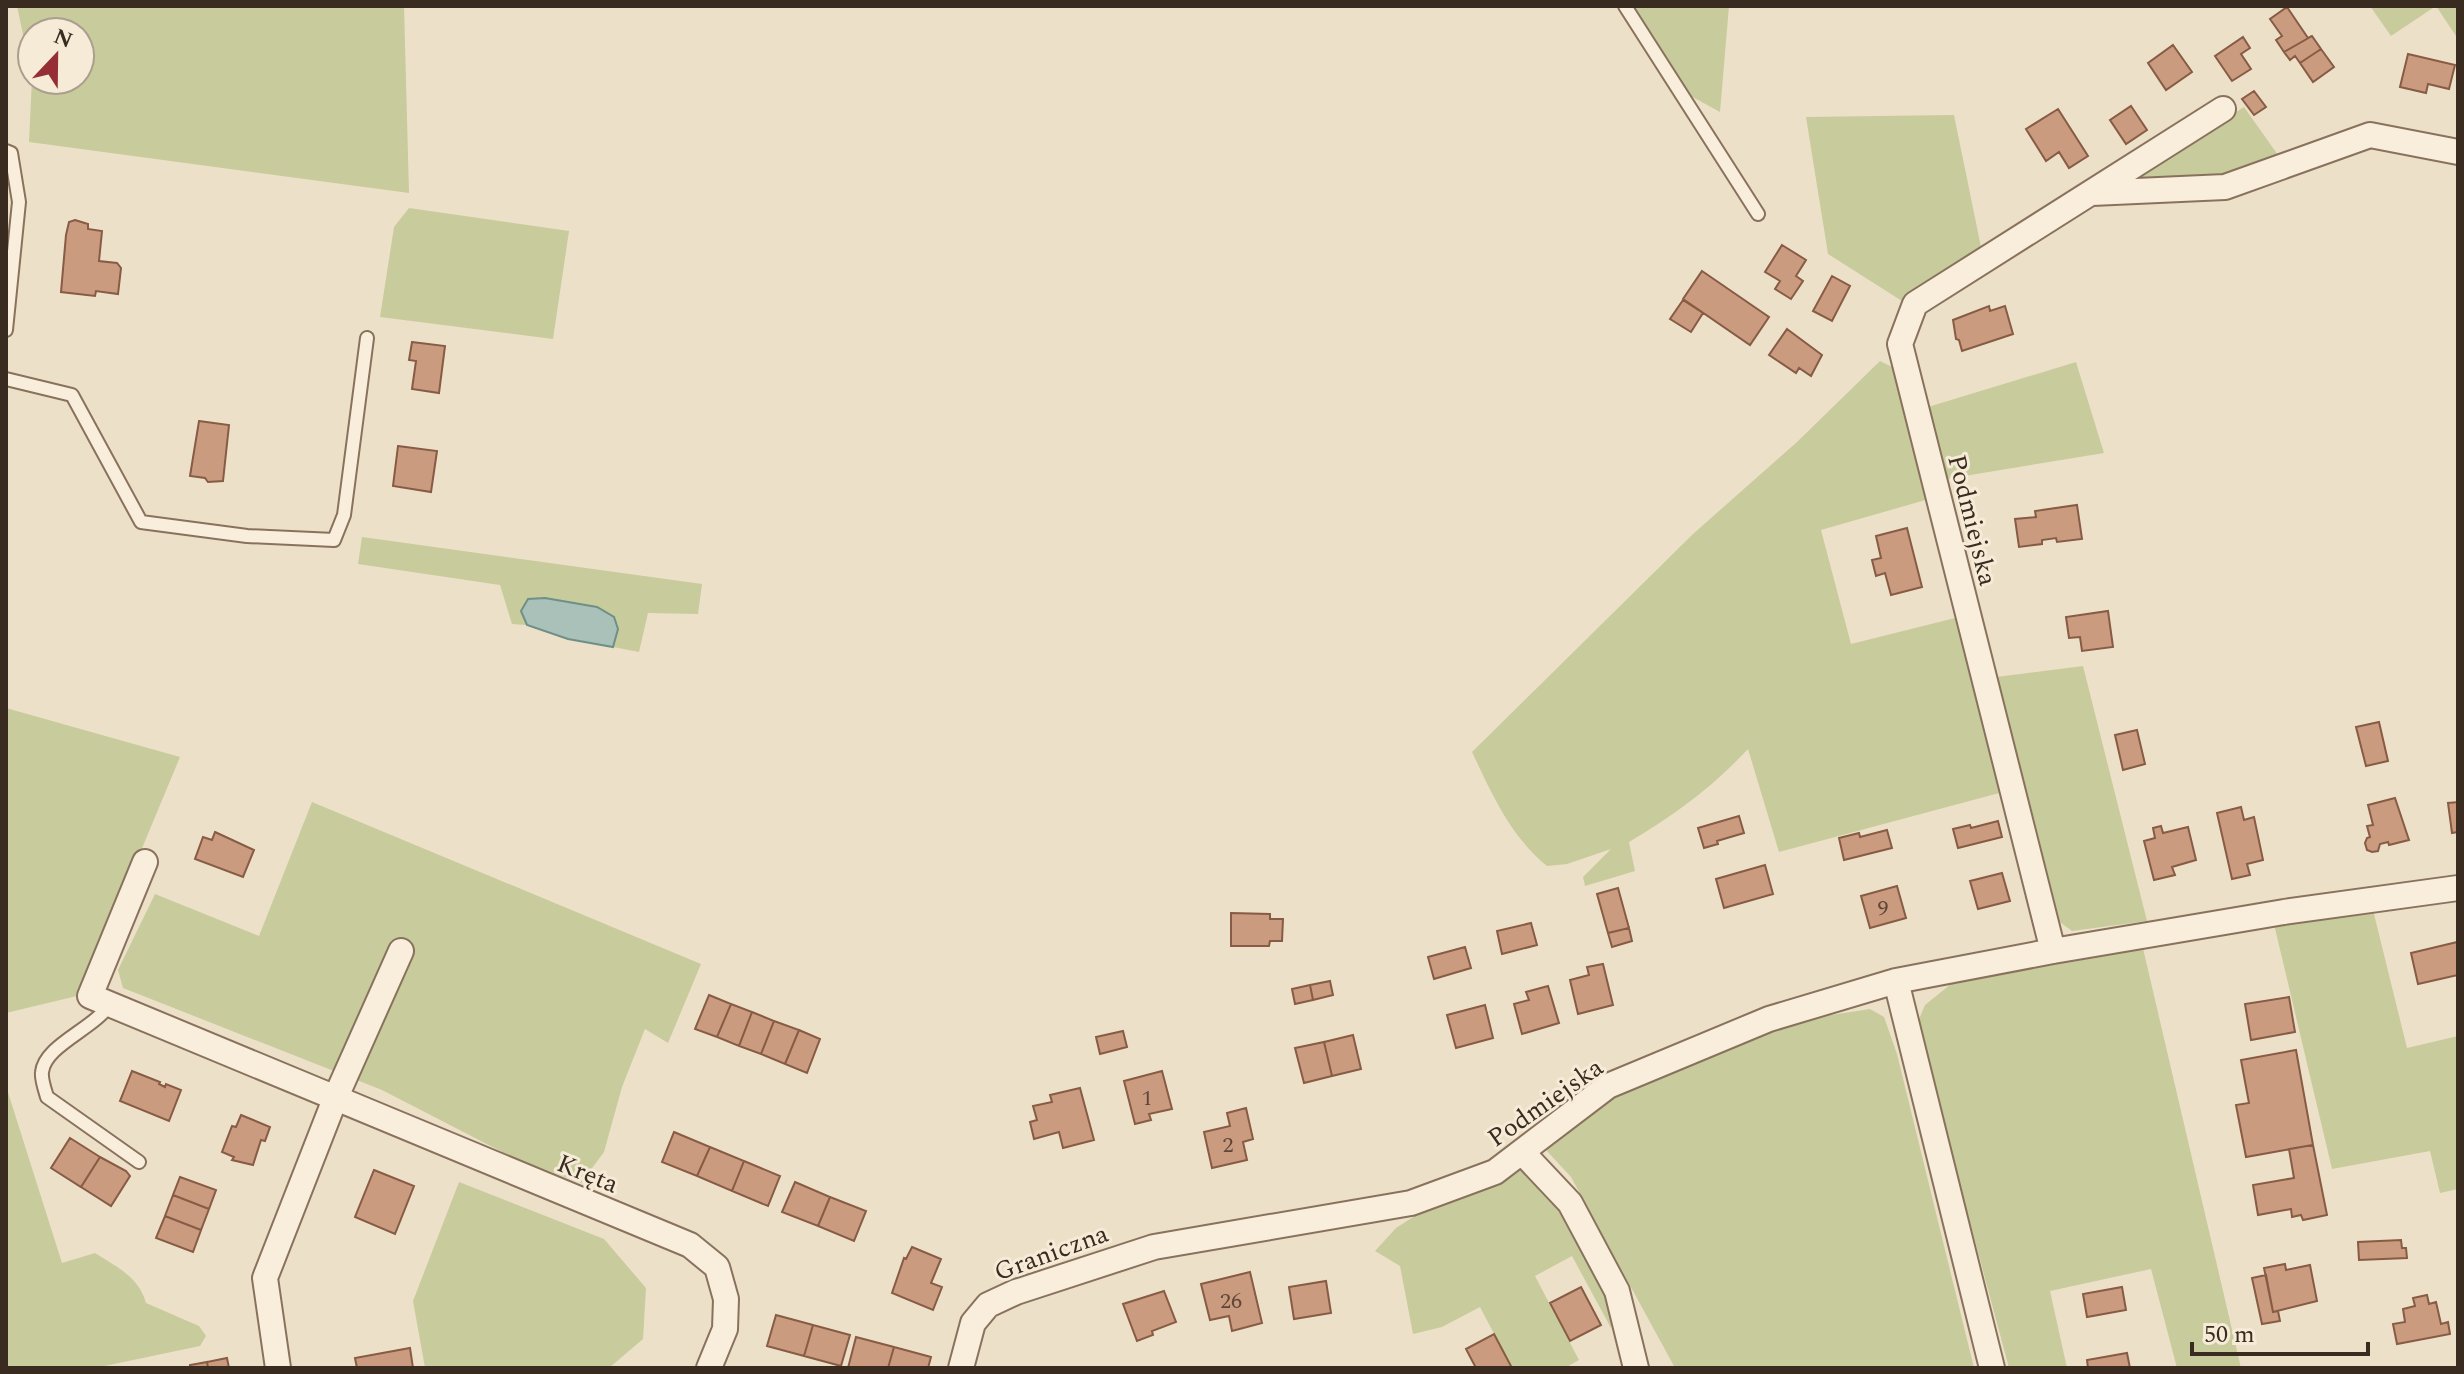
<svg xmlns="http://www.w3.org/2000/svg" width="2464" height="1374" font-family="Spectral,serif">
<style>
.green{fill:#c8cb9c}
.water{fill:#a9c1b9;stroke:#6f9086;stroke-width:2}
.building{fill:#ca9b7f;stroke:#875b44;stroke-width:2}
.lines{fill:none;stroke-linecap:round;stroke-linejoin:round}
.lane-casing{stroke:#89725d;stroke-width:16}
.street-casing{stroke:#89725d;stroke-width:28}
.lane{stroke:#f8eedb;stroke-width:12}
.street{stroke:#f8eedb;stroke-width:24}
.labels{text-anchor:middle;stroke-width:6;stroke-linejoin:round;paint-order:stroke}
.number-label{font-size:22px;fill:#5e4738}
.street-label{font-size:26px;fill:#3a2b20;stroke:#f5ebd7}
</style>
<rect width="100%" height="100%" fill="#ede0c8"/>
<path class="green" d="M17 6H404L409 193 29 142 32 79 80 80V32H32V77Z
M1618 6H1729L1720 112 1667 83Z
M2370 6H2458V39L2436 6 2391 36Z
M2244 107 2278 155 2214 181 2127 182Z
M1954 115 1982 252 1902 301 1828 254 1806 117Z
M409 208 569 231 553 339 380 317 394 227Z
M1880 361 1896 369 1929 499 1821 530 1851 644 1959 617 2003 792 1779 852 1748 749C1713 787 1673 816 1629 842L1635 871 1585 886 1583 877 1611 849 1567 864 1547 866C1510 836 1492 794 1472 752L1693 534 1797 442Z
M2076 362 2104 453 1946 479 1928 407Z
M362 537 702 584 698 614 648 613 639 652 613 647 618 629 597 607 545 598 528 599 522 611 527 625 512 624 500 585 358 564Z
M2083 666 2147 921 2072 931 2057 920 1996 677Z
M6 708 180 757 81 995 6 1013Z
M312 802 701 964 668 1043 645 1029 622 1087 604 1152 581 1183 514 1158 382 1090 123 988 118 970 155 894 259 936Z
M2373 910 2407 1048 2458 1036V1189L2440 1193 2430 1151 2332 1169 2274 924Z
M2142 944 2241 1368H2177L2151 1269 2050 1291 2067 1368H2009L1917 1024 1925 1005 1951 984Z
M1870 1009 1884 1017 1897 1054 1974 1368H1675L1571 1177 1547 1151 1552 1136 1619 1092 1682 1062 1818 1017Z
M6 1086 62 1263 95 1253C117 1267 139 1277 146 1303L199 1326 206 1336 200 1346 95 1368H6Z
M1512 1166 1530 1168 1561 1200 1610 1302 1611 1328 1572 1256 1535 1276 1579 1360 1565 1368H1512L1480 1307 1442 1327 1413 1334 1400 1266 1375 1251 1396 1228 1432 1205Z
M459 1182 604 1239 646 1288 643 1339 609 1368H425L413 1301Z"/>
<path class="water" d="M545 598 597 607 614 617 618 629 613 647 568 639 527 625 521 611 528 599Z"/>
<path class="building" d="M2287 7 2308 38 2312 36 2284 52 2276 40 2282 36 2270 19Z
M2312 36 2321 49 2300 63 2295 56 2290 60 2284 52Z
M2243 37 2250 48 2241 54 2251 69 2232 81 2215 56Z
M2173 45 2192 72 2166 90 2148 63Z
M2321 49 2334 67 2313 82 2300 63Z
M2408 54 2455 65 2449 89 2428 84 2426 93 2400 87Z
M2254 91 2266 107 2254 115 2242 99Z
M2131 106 2147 130 2126 144 2110 120Z
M2058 109 2088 156 2069 168 2059 152 2046 161 2026 129Z
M75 220 88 224V229L102 231 99 261 117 263 121 268 118 294 96 291 95 296 61 292 66 235 69 222Z
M1782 245 1806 260 1796 276 1803 281 1791 299 1775 289 1780 281 1765 272Z
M1702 271 1769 317 1750 345 1683 299Z
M1832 276 1850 286 1832 321 1813 311Z
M1683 300 1703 313 1691 332 1670 319Z
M1989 306 1990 311 2005 306 2013 334 1962 351 1959 340 1956 339 1953 320Z
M1787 329 1822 355 1811 376 1799 368 1796 373 1769 355Z
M412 342 445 346 439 393 412 389 416 361 409 360Z
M199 421 229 425 223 481 208 482 205 478 190 476Z
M398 446 437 451 431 492 393 486Z
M2077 505 2082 539 2057 542 2056 538 2042 540V544L2019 547 2015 519 2036 517 2035 511Z
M1907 528 1922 587 1891 595 1885 573 1876 576 1872 560 1881 558 1876 536Z
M2108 611 2113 647 2082 651 2080 637 2069 638 2066 617Z
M2379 722 2388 761 2366 766 2356 727Z
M2137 730 2145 764 2123 770 2115 735Z
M2395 798 2409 840 2389 845 2388 842 2380 844 2378 851 2372 852 2367 850 2365 843 2367 838 2370 837 2367 826 2373 825 2368 805Z
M2458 802V832L2452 833 2448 803Z
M2241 807 2244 820 2254 817 2263 860 2247 864 2250 875 2232 879 2217 813Z
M1739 816 1744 833 1717 841 1718 844 1704 848 1698 828Z
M1998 821 2002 837 1958 848 1953 829 1970 825 1971 828Z
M2161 826 2163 833 2188 827 2196 860 2172 867 2175 875 2154 880 2144 841 2155 838 2153 828Z
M1887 830 1892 848 1844 860 1839 838 1859 833 1860 837Z
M215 832 254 850 243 877 195 859 203 837 212 840Z
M1765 865 1773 894 1724 908 1716 879Z
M2002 873 2010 901 1978 909 1970 881Z
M1897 886 1906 918 1870 928 1861 896Z
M1618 888 1629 928 1608 933 1597 894Z
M1231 913 1270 914V919H1283L1282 941H1270L1269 946H1231Z
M1531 923 1537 945 1502 954 1497 931Z
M1629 928 1632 941 1612 947 1608 933Z
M2457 942 2458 975 2418 984 2411 953Z
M1465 947 1471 968 1434 979 1428 957Z
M1603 964 1613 1005 1578 1014 1570 980 1589 975 1587 967Z
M1330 981 1333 995 1313 1000 1310 985Z
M1310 985 1313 1000 1295 1004 1292 989Z
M1548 986 1559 1023 1522 1034 1514 1004 1529 1000 1526 992Z
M709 995 731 1004 717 1037 695 1029Z
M2289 997 2295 1032 2251 1040 2245 1004Z
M731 1004 752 1012 739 1046 717 1037Z
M1485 1005 1493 1038 1456 1048 1447 1015Z
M752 1012 774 1021 761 1054 739 1046Z
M774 1021 799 1030 785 1064 761 1054Z
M799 1030 820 1039 807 1073 785 1064Z
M1123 1031 1127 1047 1100 1054 1096 1037Z
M1353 1035 1361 1069 1332 1076 1324 1042Z
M1324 1042 1332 1076 1304 1083 1295 1048Z
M2296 1050 2313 1145 2246 1157 2236 1105 2249 1103 2241 1060Z
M132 1071 160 1082 159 1084 165 1087 166 1084 181 1090 169 1121 120 1101Z
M1162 1071 1172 1109 1149 1114 1151 1120 1135 1124 1124 1081Z
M1080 1088 1094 1140 1063 1148 1059 1132 1034 1139 1030 1122 1037 1120 1033 1106 1052 1102 1050 1095Z
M1246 1108 1253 1139 1243 1142 1247 1160 1212 1168 1204 1132 1230 1126 1227 1113Z
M241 1115 270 1127 265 1141 261 1140 253 1165 232 1160 234 1157 222 1152 232 1126 236 1127Z
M674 1132 710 1147 697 1176 662 1162Z
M70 1138 100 1157 81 1187 51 1168Z
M2313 1145 2327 1215 2303 1220 2301 1215 2292 1217 2291 1209 2258 1215 2253 1185 2294 1178 2289 1149Z
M710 1147 744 1161 732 1191 697 1176Z
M100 1157 126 1171 130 1176 111 1206 81 1187Z
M744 1161 780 1176 768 1206 732 1191Z
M374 1170 414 1186 395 1234 355 1217Z
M180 1177 216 1190 209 1209 173 1195Z
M795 1182 830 1197 818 1226 782 1212Z
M173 1195 209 1209 201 1230 165 1216Z
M830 1197 866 1211 854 1241 818 1226Z
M165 1216 201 1230 193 1252 156 1238Z
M2401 1240 2402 1248H2406L2407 1258 2359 1260 2358 1242Z
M912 1247 941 1259 931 1283 942 1287 933 1310 892 1293 904 1258 906 1259Z
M2285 1264 2286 1270 2310 1265 2317 1301 2273 1312 2264 1268Z
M1250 1272 1262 1323 1232 1331 1229 1316 1210 1320 1201 1284Z
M2266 1275 2273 1312 2278 1311 2280 1321 2262 1324 2252 1278Z
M1326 1281 1331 1313 1294 1319 1289 1287Z
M1581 1287 1601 1325 1570 1341 1550 1303Z
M2122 1287 2126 1310 2087 1317 2083 1294Z
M1164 1291 1176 1322 1152 1331 1153 1335 1137 1341 1123 1304Z
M2427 1295 2429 1304 2436 1302 2441 1324 2448 1322 2450 1334 2397 1344 2393 1324 2405 1322 2403 1309 2415 1306 2413 1298Z
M776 1315 813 1325 804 1356 767 1346Z
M813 1325 850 1335 841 1366 804 1356Z
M1494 1334 1512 1368H1476L1466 1349Z
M856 1337 894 1347 888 1368H848Z
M894 1347 931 1357 928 1368H888Z
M410 1348 413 1368H357L355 1358Z
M2127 1353 2130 1368H2088L2087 1360Z
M227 1358 229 1368H208L207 1362Z
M207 1362 208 1368H190V1365Z"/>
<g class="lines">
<g class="lane-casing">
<path id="lane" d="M1625 6 1758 214
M6 151 11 153 19 202 6 330
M6 379 72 395 141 522 247 536 334 540 344 515 367 338
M110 1004C94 1029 45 1045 42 1072 41 1079 45 1090 47 1097L139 1162"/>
</g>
<g class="street-casing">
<path id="street" d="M2092 193 2225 187 2370 135 2458 152
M145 862 90 996 690 1245 717 1267 726 1299 725 1329 709 1368
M2053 951 1900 344 1915 304 2223 109
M1896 981 1992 1368
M1522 1152 1570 1203 1617 1291 1636 1368
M278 1368 265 1278 335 1099 401 951
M961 1368 973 1323 988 1305 1016 1292 1154 1247 1411 1203 1495 1172 1608 1086 1769 1019 1896 981 2053 951 2284 912 2458 888"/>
</g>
<use href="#lane" class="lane"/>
<use href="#street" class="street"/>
</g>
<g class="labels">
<g class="number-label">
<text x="1883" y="915">9</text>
<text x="1147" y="1105">1</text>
<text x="1228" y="1152">2</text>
<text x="1231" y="1308">26</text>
</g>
<g class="street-label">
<text transform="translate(1973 520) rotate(76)" y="9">Podmiejska</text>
<text transform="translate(1545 1102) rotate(-35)" y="9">Podmiejska</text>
<text transform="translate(588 1173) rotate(22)" y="9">Kręta</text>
<text transform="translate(1051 1252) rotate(-20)" y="9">Graniczna</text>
</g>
</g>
<rect width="2464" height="1374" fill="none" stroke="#3a2b20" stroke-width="16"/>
<g transform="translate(56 56) rotate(22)"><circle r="38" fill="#f5ebd7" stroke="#aa9e8e" stroke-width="2"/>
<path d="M0-6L14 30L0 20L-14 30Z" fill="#962f35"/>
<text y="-12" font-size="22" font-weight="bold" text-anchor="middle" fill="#3a2b20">N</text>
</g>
<path d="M2192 1342v12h176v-12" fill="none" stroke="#3a2b20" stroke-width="4"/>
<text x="2204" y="1342" font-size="24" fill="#3a2b20" stroke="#f5ebd7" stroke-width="6" paint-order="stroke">50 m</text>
</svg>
